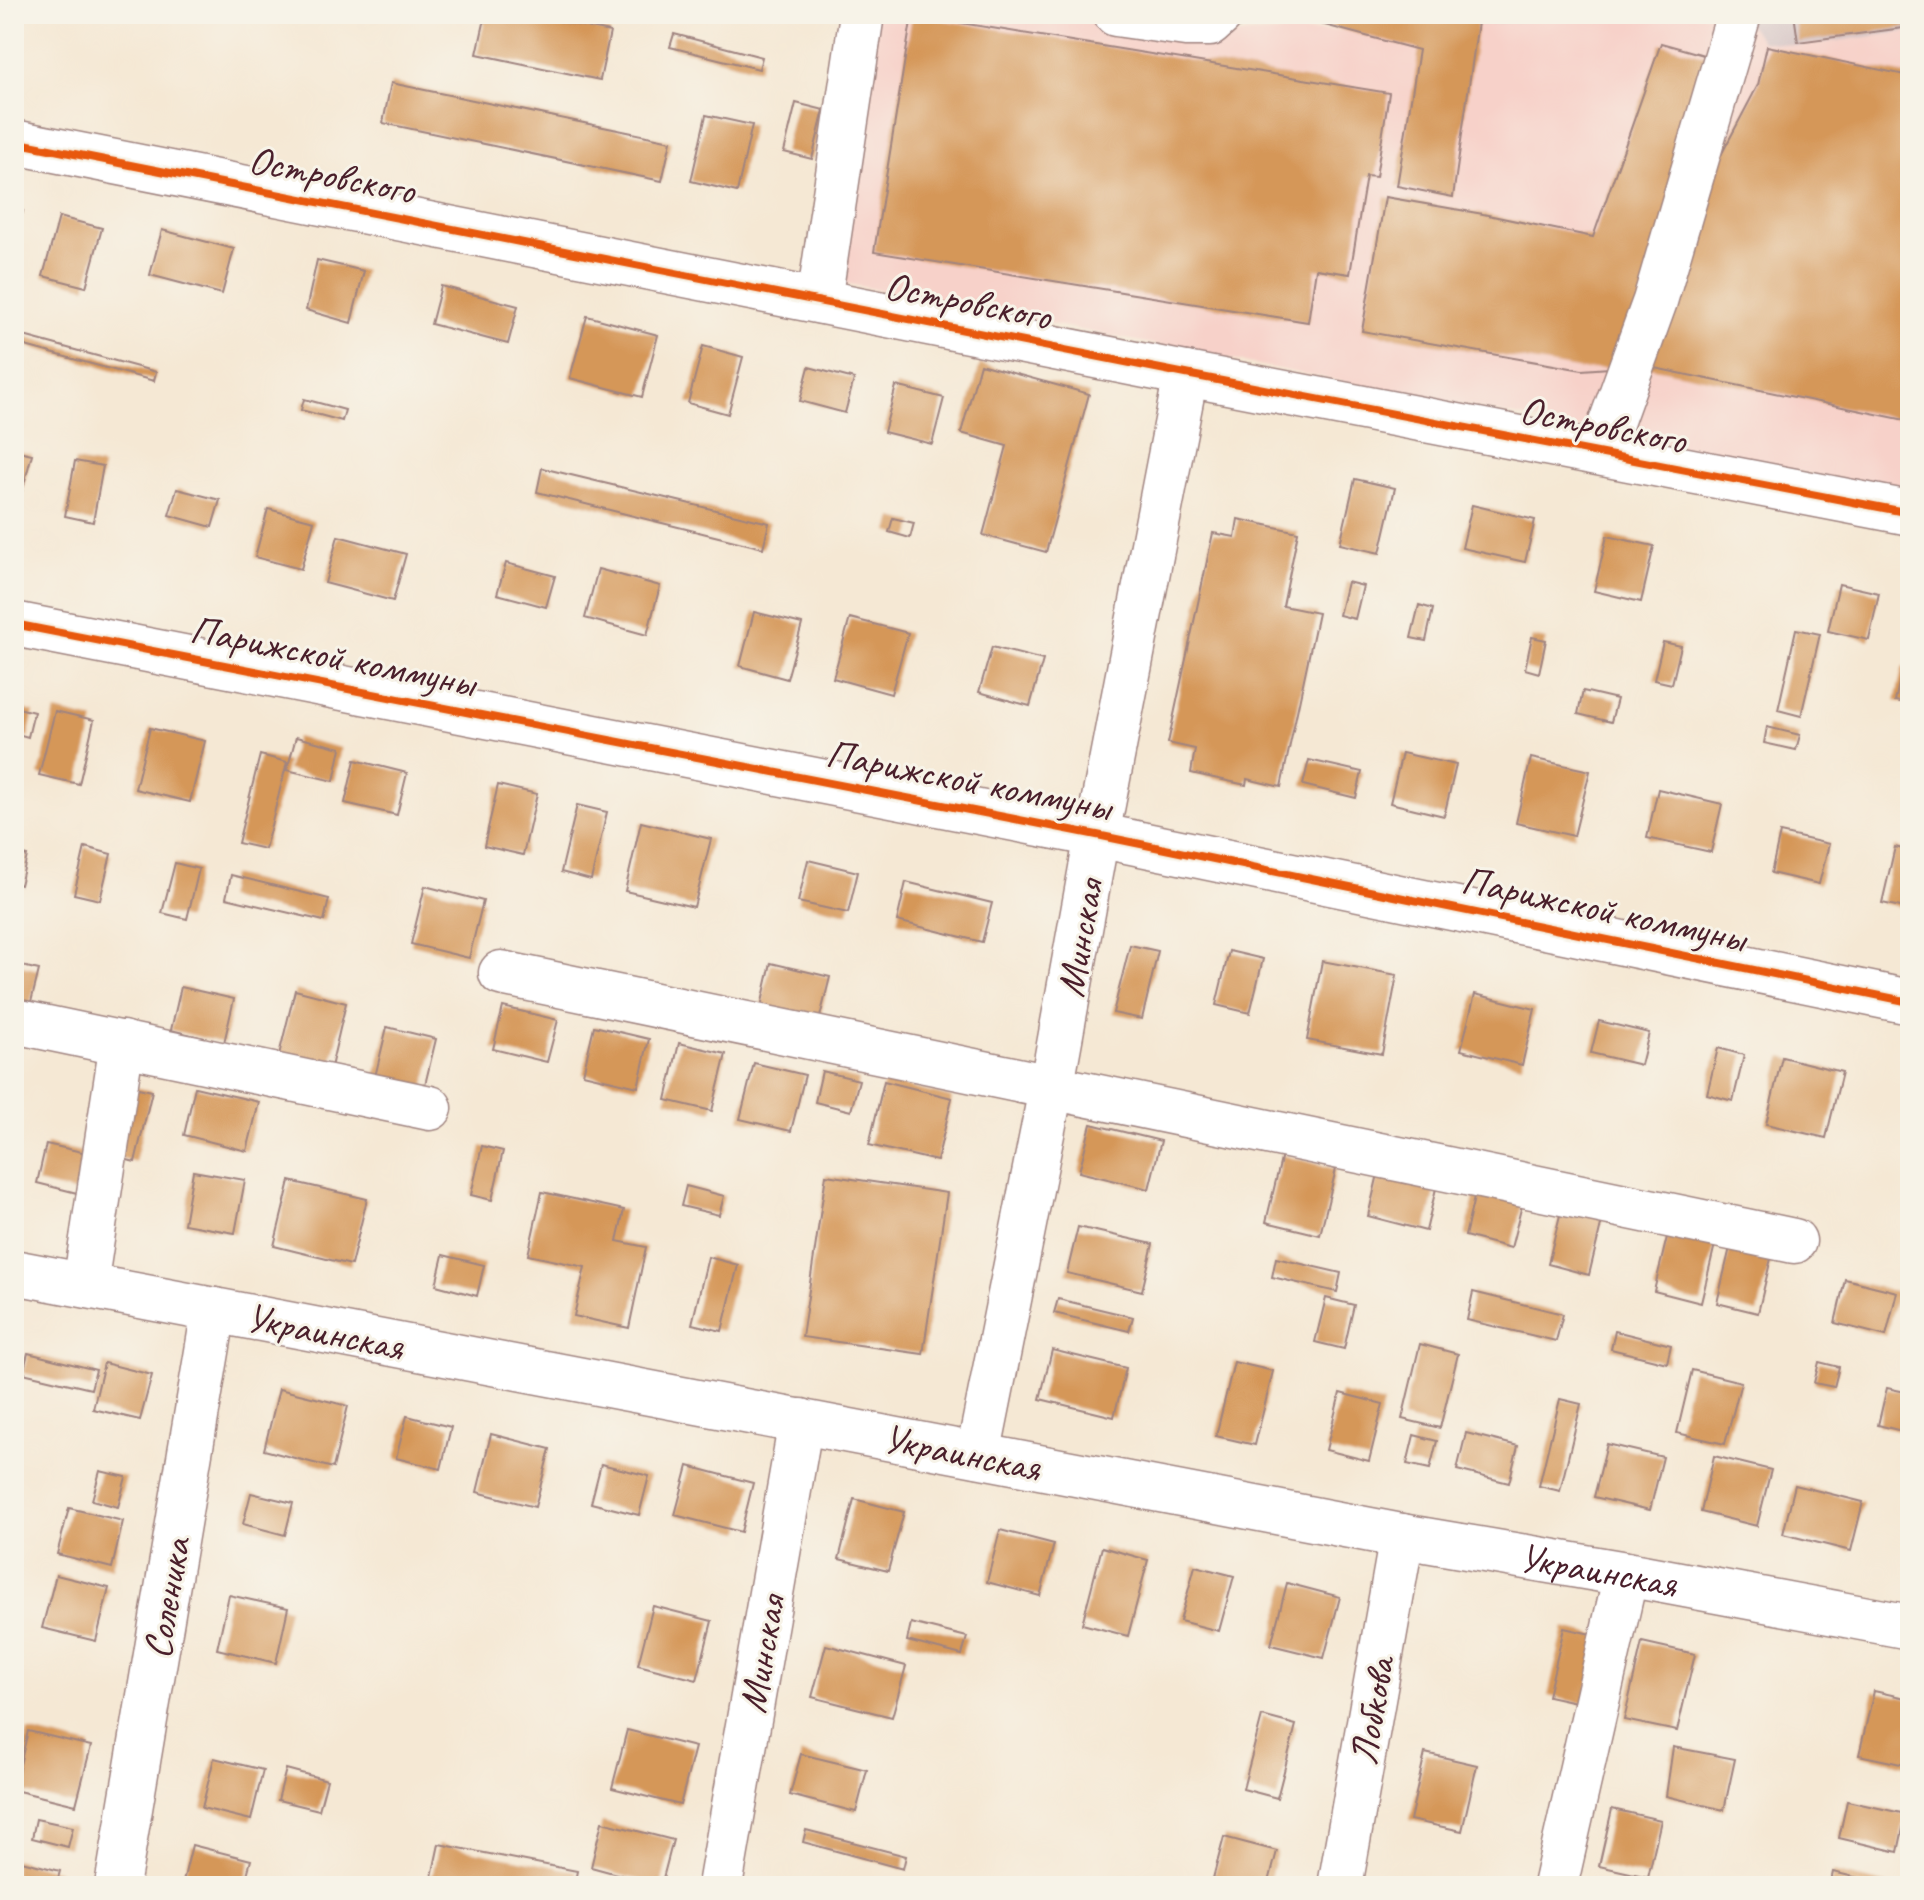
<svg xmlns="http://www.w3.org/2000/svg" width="1924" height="1900" font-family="Caveat,sans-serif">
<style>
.built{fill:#f7d1c9}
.industrial{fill:#d2bfc1}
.building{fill:#d59759}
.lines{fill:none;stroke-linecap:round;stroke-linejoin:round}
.minor-casing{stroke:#a08480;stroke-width:47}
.minor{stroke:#fff;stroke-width:44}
.cycleway-casing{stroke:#f7f3e8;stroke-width:13}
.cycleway{stroke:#e8590c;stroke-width:8}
.labels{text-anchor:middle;stroke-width:6;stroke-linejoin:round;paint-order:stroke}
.street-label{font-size:40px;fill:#4a1f2b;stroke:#f7f3e8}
</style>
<rect width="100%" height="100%" fill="#f7f3e8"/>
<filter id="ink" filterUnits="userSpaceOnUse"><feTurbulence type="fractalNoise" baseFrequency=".0125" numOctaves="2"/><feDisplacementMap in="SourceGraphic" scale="16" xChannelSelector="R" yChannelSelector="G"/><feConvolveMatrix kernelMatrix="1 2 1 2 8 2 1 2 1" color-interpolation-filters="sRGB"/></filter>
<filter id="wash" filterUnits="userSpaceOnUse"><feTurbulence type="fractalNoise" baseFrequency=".006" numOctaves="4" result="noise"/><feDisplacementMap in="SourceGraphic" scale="32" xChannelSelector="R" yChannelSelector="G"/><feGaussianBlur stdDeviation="1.8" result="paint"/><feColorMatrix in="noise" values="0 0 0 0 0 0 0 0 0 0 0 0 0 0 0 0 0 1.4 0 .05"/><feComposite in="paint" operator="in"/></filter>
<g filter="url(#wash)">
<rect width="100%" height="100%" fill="#f5e8d4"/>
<path class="built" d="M873 14H1045L1186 36 1476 25 1603 14H1740L1799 46 1910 31V494L833 281Z"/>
<path class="industrial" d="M1475 14H1603L1476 25Z
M1740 14H1910V31L1799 46 1762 41Z"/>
<g id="blocks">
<path class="building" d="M486 14H525L610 32 600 80 477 54Z
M1283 14 1479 15 1453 197 1397 186 1419 50Z
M1794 14H1910V27L1798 42Z
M912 15 1389 93 1376 177 1366 176 1350 274 1316 269 1308 322 874 252Z
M674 34 762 57 759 69 670 47Z
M1661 43 1718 59 1623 367 1582 370 1362 331 1385 197 1483 214 1593 237Z
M1767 46 1910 76V421L1640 365 1689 216 1758 85Z
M391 83 671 141 662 181 383 123Z
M796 103 824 110 812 159 784 152Z
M706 115 752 125 737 192 691 181Z
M14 209 23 211 15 241H14Z
M59 217 102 228 86 287 43 276Z
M162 230 234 249 222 294 150 275Z
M317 260 364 271 351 323 306 310Z
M441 286 518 306 508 344 431 324Z
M587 316 658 335 642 397 570 378Z
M20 335 156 372 154 381 18 344Z
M703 346 743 357 728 414 688 403Z
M980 364 1089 394 1046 552 983 535 1007 446 961 433Z
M809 367 854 379 845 413 800 401Z
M896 386 944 398 932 444 884 432Z
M304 399 345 410 342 421 301 410Z
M14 450 32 454 15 518 14 517Z
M75 461 103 466 93 522 65 516Z
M542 468 769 523 763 548 537 492Z
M1355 479 1395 488 1380 553 1340 544Z
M177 489 220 500 212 527 169 515Z
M1472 505 1535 520 1525 562 1462 548Z
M268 509 314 521 301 569 255 557Z
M893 518 914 523 910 538 889 532Z
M1238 519 1298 532 1283 606 1318 613 1281 787 1247 779 1246 785 1191 773 1195 749 1168 743 1213 533 1235 537Z
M338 536 406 554 393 601 325 583Z
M1607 536 1654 546 1641 602 1594 591Z
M506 563 555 576 546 607 497 594Z
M598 569 660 586 647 635 585 618Z
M1347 582 1363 586 1355 619 1339 615Z
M1839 584 1879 593 1869 640 1828 631Z
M1419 605 1433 609 1426 641 1411 638Z
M754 612 802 624 787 679 740 666Z
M850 618 908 633 891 694 833 678Z
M1796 629 1820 634 1801 716 1778 710Z
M1532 637 1546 640 1539 673 1525 669Z
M1663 642 1681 646 1672 684 1654 680Z
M992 647 1043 660 1030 706 979 692Z
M1903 666 1910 667V704L1895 701Z
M1583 691 1617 699 1611 722 1578 714Z
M14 707 34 712 28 737 14 733Z
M55 711 94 720 79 784 39 775Z
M1767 727 1800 735 1796 750 1764 743Z
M150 728 205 741 190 802 135 789Z
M296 737 341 748 334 781 287 770Z
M1402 753 1456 765 1444 816 1390 803Z
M260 755 287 762 265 849 238 843Z
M1531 758 1590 771 1574 836 1516 823Z
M355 760 407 773 397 815 345 803Z
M1309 760 1362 772 1356 798 1303 785Z
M498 785 537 794 523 855 484 846Z
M1658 789 1722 804 1711 852 1647 838Z
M577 805 607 812 591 880 561 872Z
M641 822 711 839 694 907 625 891Z
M1780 833 1829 844 1819 884 1771 873Z
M85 847 111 854 100 900 74 894Z
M1895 847 1910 851V909L1882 903Z
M14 853 27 856 20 885 14 883Z
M808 860 858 872 848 913 798 902Z
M175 863 199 869 187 919 162 913Z
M231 875 329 899 324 921 226 898Z
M906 882 992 903 982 942 897 921Z
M425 886 483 901 469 958 411 944Z
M1130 945 1158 951 1142 1019 1113 1013Z
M1229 951 1263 959 1250 1013 1216 1005Z
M1322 961 1397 975 1382 1054 1307 1040Z
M771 963 830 977 818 1025 760 1011Z
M14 964 39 970 30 1006 14 1003Z
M181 987 234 999 224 1043 171 1030Z
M295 990 346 1003 331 1067 279 1055Z
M1475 994 1535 1009 1522 1065 1461 1050Z
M503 1007 558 1020 547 1062 493 1049Z
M1599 1021 1649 1033 1641 1065 1591 1053Z
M594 1026 649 1039 638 1087 583 1074Z
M387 1027 436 1039 423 1093 374 1081Z
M679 1043 726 1054 712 1111 666 1100Z
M1718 1048 1744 1055 1733 1101 1707 1094Z
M1782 1057 1842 1072 1826 1138 1766 1124Z
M754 1063 805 1075 791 1131 740 1119Z
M822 1071 859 1080 851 1111 815 1102Z
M884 1081 952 1098 937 1161 869 1145Z
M129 1086 152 1091 135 1162 112 1156Z
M195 1087 259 1102 247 1151 184 1135Z
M1091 1124 1161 1141 1149 1189 1079 1172Z
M46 1144 91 1154 81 1194 37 1183Z
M482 1146 503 1151 492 1200 471 1195Z
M1282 1155 1336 1169 1320 1235 1266 1222Z
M1379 1170 1437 1184 1426 1231 1368 1216Z
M193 1171 245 1180 235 1233 184 1224Z
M826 1175 947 1193 923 1354 802 1337Z
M290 1181 367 1199 351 1265 274 1246Z
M686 1186 724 1196 719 1215 681 1206Z
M1476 1189 1523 1201 1511 1248 1465 1236Z
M542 1192 624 1210 617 1241 646 1247 629 1328 574 1316 585 1267 528 1255Z
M1562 1207 1603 1217 1589 1275 1548 1264Z
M1078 1227 1153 1244 1142 1291 1067 1273Z
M1669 1229 1716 1240 1701 1303 1654 1291Z
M1732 1239 1773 1250 1758 1313 1717 1303Z
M443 1255 484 1265 477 1296 436 1285Z
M708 1257 738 1265 722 1331 692 1324Z
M1276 1258 1341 1273 1337 1292 1272 1277Z
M1845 1279 1897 1292 1886 1336 1835 1323Z
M1473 1292 1563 1314 1556 1341 1467 1320Z
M1326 1298 1354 1305 1344 1349 1315 1342Z
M1058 1299 1133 1317 1129 1331 1054 1313Z
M1615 1331 1671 1345 1667 1363 1611 1349Z
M1420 1344 1458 1354 1440 1428 1402 1419Z
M1052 1350 1126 1368 1114 1417 1040 1399Z
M28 1353 96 1370 91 1389 23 1373Z
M1234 1362 1273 1371 1255 1445 1216 1436Z
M1819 1362 1839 1367 1834 1387 1814 1383Z
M104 1363 152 1375 140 1420 93 1409Z
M1692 1370 1741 1382 1725 1444 1677 1433Z
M1887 1388 1910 1393V1417L1906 1432 1878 1425Z
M279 1389 348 1406 333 1468 264 1450Z
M1340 1393 1383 1404 1369 1461 1326 1450Z
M1560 1399 1581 1404 1560 1491 1539 1486Z
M407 1416 451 1427 441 1469 396 1458Z
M1466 1433 1518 1446 1509 1483 1457 1470Z
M491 1434 550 1449 535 1507 477 1492Z
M1414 1435 1437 1441 1430 1469 1407 1464Z
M1607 1444 1663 1457 1650 1510 1594 1497Z
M1714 1456 1771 1470 1757 1526 1701 1512Z
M601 1464 649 1476 639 1515 591 1503Z
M688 1466 753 1483 741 1532 675 1515Z
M100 1471 126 1477 118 1507 92 1500Z
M1795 1485 1863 1502 1851 1551 1783 1534Z
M251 1493 293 1503 285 1535 243 1524Z
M854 1499 904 1512 888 1571 839 1559Z
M69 1508 123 1521 112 1568 57 1554Z
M1000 1530 1054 1544 1040 1596 987 1582Z
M1102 1547 1148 1560 1128 1636 1082 1624Z
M1195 1566 1234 1576 1219 1631 1180 1621Z
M56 1575 109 1588 96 1641 42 1628Z
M1287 1583 1340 1597 1324 1658 1271 1645Z
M229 1595 288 1608 276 1663 217 1649Z
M653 1606 712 1621 697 1680 638 1665Z
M911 1623 967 1637 962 1655 907 1641Z
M1564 1628 1600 1636 1585 1704 1548 1696Z
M1642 1642 1695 1654 1677 1731 1624 1720Z
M826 1645 906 1666 892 1717 812 1697Z
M1874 1691 1910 1699V1766L1859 1755Z
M1262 1716 1296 1725 1277 1798 1243 1789Z
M627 1730 695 1747 680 1805 612 1788Z
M28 1731 91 1746 76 1805 14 1790Z
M1673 1747 1735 1759 1724 1810 1666 1796Z
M1425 1753 1477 1765 1462 1831 1410 1820Z
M801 1754 867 1770 856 1812 790 1795Z
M214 1758 263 1770 251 1820 202 1808Z
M286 1769 327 1780 319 1810 278 1800Z
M1847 1801 1906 1814 1898 1852 1839 1838Z
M1612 1809 1661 1820 1648 1877 1599 1866Z
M36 1819 73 1827 68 1847 32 1838Z
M602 1822 673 1840 661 1886 591 1867Z
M806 1830 906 1856 903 1869 803 1842Z
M1224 1837 1277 1851 1268 1886H1211Z
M439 1844 577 1871 574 1886H430Z
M192 1845 251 1860 244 1886H182Z
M14 1859 60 1871 56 1886H14Z
M1833 1872 1888 1885V1886H1830Z"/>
</g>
</g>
<g filter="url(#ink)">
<use href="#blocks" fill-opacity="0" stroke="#a08480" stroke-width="2"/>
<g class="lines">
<g class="minor-casing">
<g id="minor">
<path d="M1116 14 1186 24H1210L1221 14"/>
<path d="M14 142 1186 374 1910 513"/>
<path d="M819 301 862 14"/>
<path d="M1600 453 1655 301 1739 14"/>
<path d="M14 624 1097 835 1910 1002"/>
<path d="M501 973 1794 1241"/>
<path d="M14 1021 430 1108"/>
<path id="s1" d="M14 1272 1402 1536 1626 1574 1910 1627"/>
<path d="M85 1285 122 1043"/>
<path d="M978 1455 1051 1089 1097 835 1186 374"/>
<path d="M117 1886 214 1310"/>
<path d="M720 1886 801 1421"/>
<path d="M1340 1886 1402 1536"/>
<path d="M1555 1886 1626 1574"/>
</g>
</g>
<use href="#minor" class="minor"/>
<g class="cycleway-casing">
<path id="cycleway" d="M14 142 1186 374 1910 513
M14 624 1097 835 1910 1002"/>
</g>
<use href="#cycleway" class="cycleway"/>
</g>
</g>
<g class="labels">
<g class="street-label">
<text transform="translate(332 174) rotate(11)" y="14">Островского</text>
<text transform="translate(968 300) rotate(11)" y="14">Островского</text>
<text transform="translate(1603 424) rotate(11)" y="14">Островского</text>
<text transform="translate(333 655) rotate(11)" y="14">Парижской коммуны</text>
<text transform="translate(969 779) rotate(11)" y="14">Парижской коммуны</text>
<text transform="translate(1604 908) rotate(12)" y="14">Парижской коммуны</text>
<text transform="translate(1079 938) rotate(-80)" y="14">Минская</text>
<text transform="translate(325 1331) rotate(11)" y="14">Украинская</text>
<text transform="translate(962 1452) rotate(11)" y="14">Украинская</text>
<text dy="14" stroke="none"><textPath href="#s1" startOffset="1612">Украинская</textPath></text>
<text transform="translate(166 1598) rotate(-80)" y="14">Соленика</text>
<text transform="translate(761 1654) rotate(-80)" y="14">Минская</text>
<text transform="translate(1371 1711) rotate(-80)" y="14">Лобкова</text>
</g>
</g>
<rect width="1924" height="1900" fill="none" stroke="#f7f3e8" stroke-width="48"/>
</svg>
